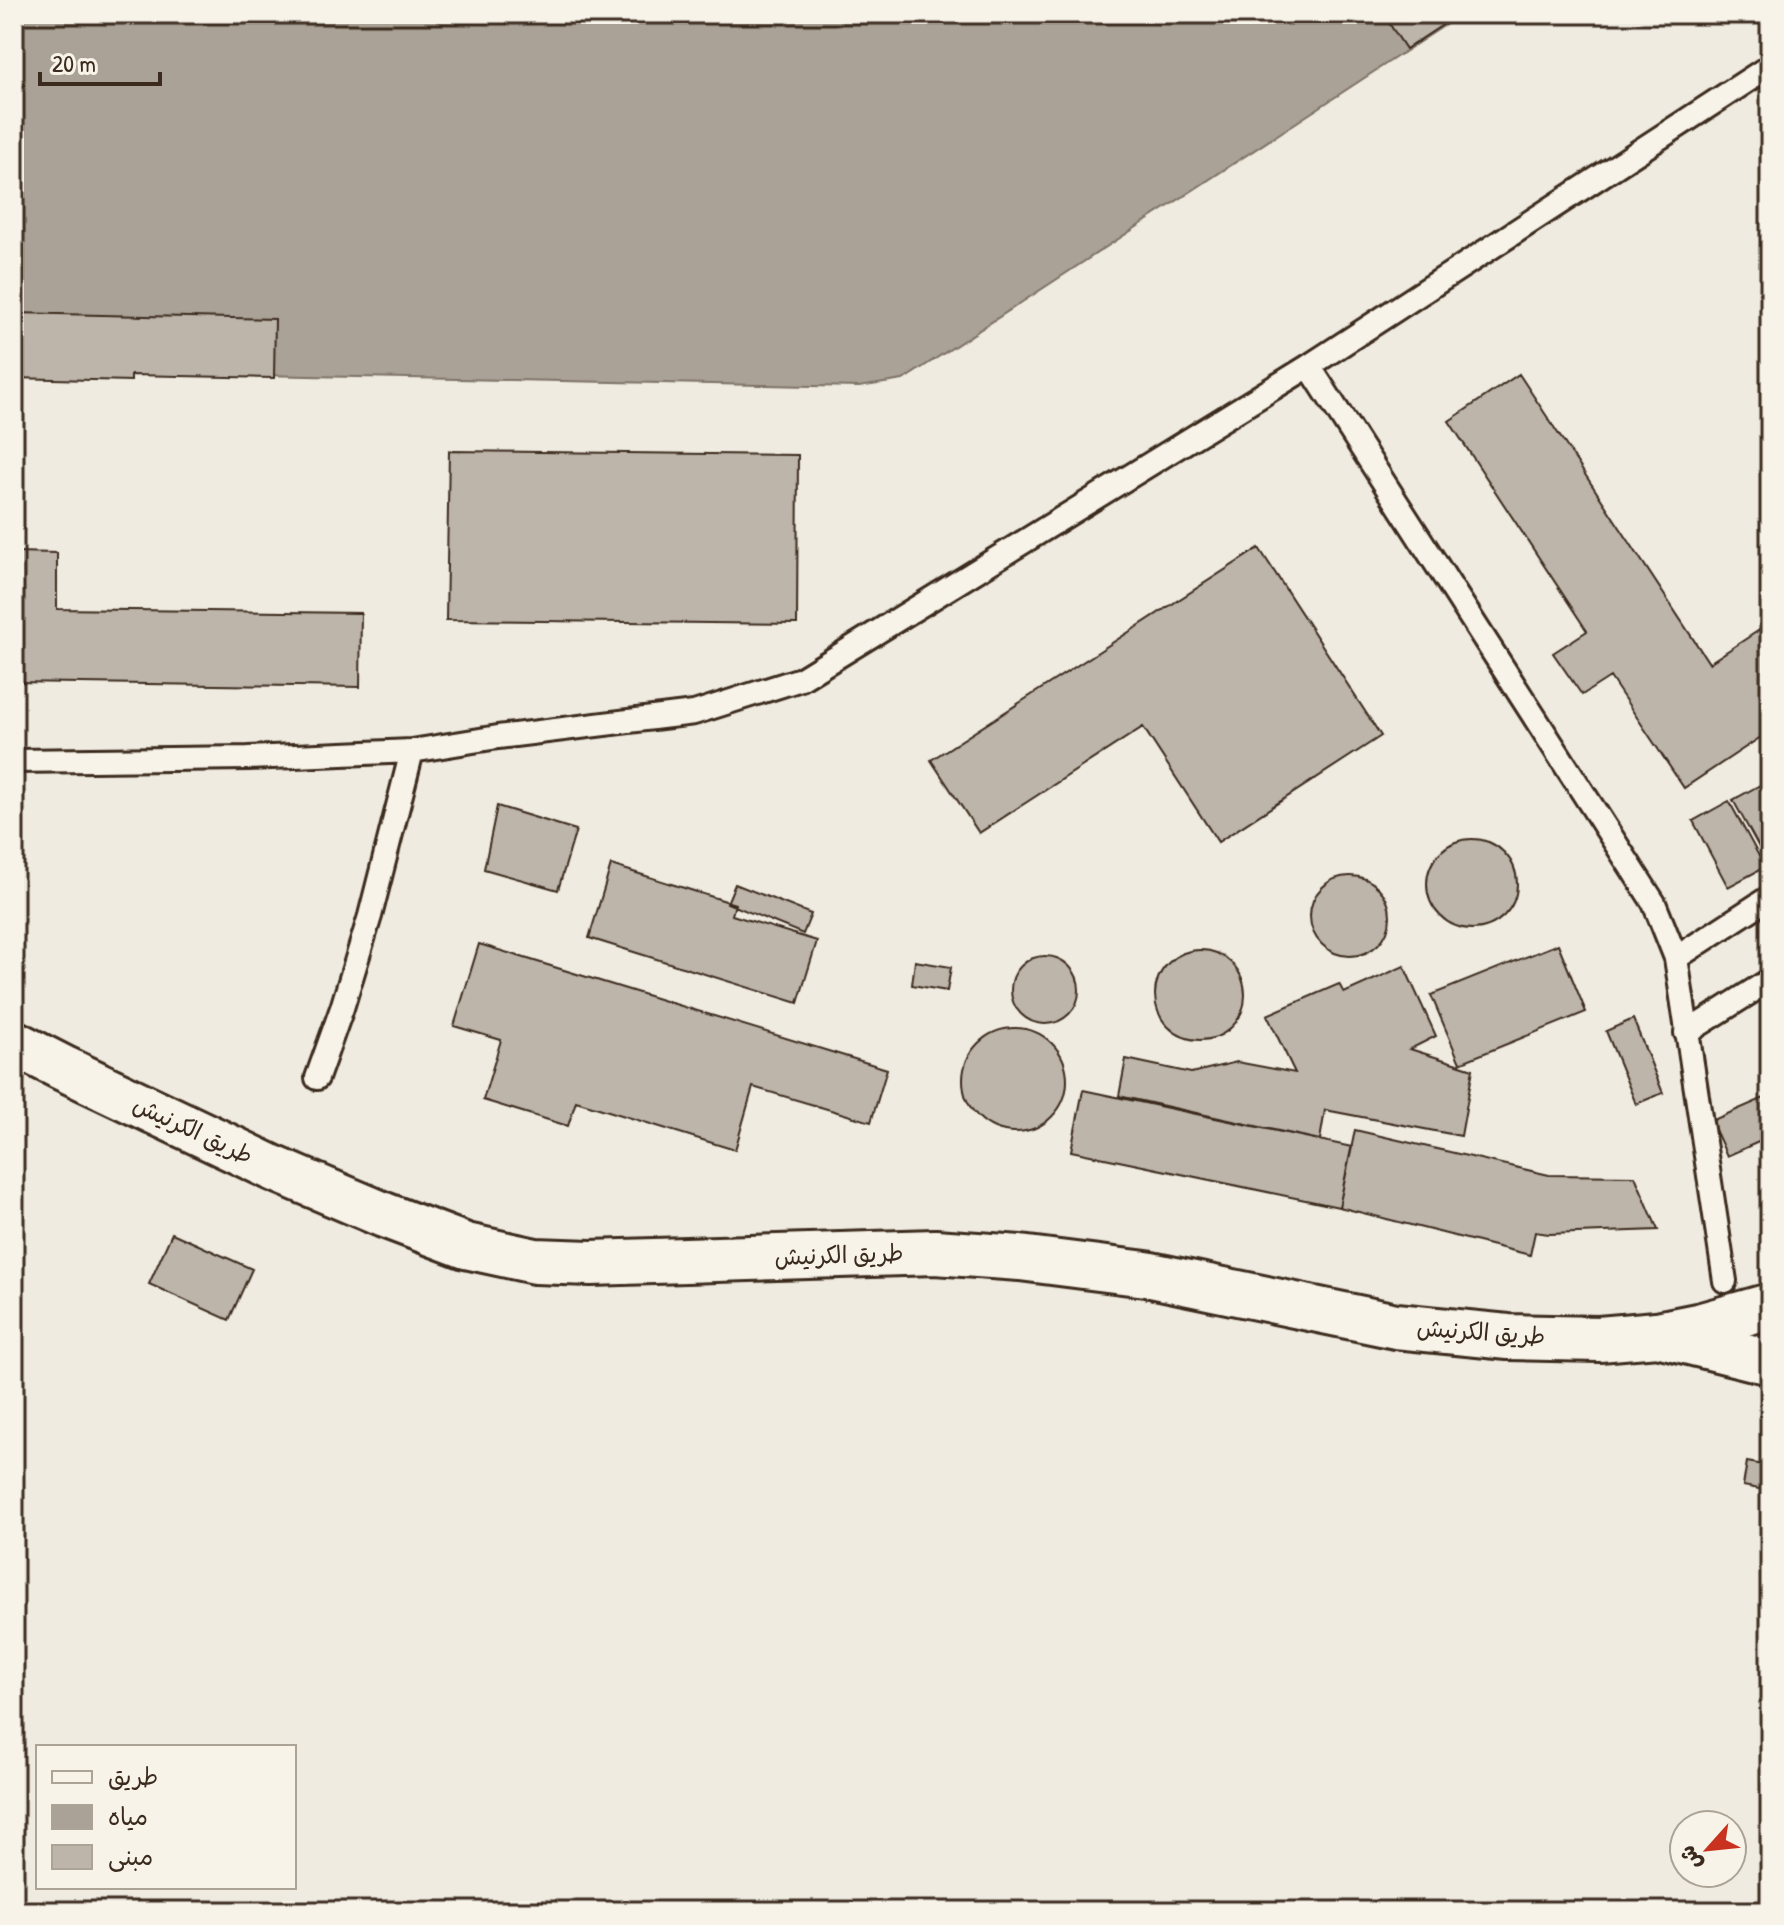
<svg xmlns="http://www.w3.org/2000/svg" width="1784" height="1925" font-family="'Patrick Hand','Playpen Sans Arabic',sans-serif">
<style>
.water{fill:#aaa296;stroke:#7e7266;stroke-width:2}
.building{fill:#bdb5aa;stroke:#3b2a1e;stroke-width:2}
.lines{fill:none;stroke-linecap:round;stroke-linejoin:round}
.lane-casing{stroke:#3b2a1e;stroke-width:28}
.street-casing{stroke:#3b2a1e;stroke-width:50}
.primary-casing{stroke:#3b2a1e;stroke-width:50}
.lane{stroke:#f7f3e8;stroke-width:22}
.street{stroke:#f7f3e8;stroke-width:44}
.primary{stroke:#f7f3e8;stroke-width:44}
.labels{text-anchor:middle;stroke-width:8;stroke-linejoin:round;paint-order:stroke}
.street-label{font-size:24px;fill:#3b2a1e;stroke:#f7f3e8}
</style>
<rect width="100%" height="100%" fill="#efebe0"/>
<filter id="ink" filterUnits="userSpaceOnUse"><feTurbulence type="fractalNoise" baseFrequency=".0125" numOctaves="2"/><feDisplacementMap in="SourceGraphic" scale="16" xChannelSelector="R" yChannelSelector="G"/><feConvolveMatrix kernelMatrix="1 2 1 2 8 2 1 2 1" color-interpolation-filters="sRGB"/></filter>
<g filter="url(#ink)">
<path class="water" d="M14 14H1462L903 380 859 387 14 370Z"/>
<path class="building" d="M1383 14H1459L1406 49Z
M14 313 275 319 274 378 131 375V381L14 378Z
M1519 374 1709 663 1770 623V731L1684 788 1610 677 1582 695 1553 653 1587 631 1449 421Z
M449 451 798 455 797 624 446 620Z
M1259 548 1381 736 1218 842 1143 727 979 833 931 760Z
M14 552 57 553V609L361 613 360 687 14 682Z
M1760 785 1770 803V846L1761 851 1733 800Z
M1729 801 1765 867 1728 887 1693 821Z
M497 806 576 830 558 890 484 869Z
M1427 884a45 45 0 1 1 90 0a45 45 0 1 1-90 0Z
M611 865 735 904 732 915 817 941 798 1003 589 938Z
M1310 916a40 40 0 1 1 80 0a40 40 0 1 1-80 0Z
M735 884 811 914 803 934 727 903Z
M479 944 887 1069 871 1122 753 1087 735 1150 576 1101 568 1126 483 1100 501 1040 454 1026Z
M1558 944 1586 1012 1460 1063 1431 995Z
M1155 995a45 45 0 1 1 90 0a45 45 0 1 1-90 0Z
M1011 990a34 34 0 1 1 68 0a34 34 0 1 1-68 0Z
M915 961 951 967 947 991 912 985Z
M1404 966 1436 1036 1410 1049 1473 1069 1461 1136 1325 1110 1320 1140 1119 1096 1126 1059 1191 1073 1237 1062 1295 1073 1267 1015 1339 984 1344 993Z
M1633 1019 1663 1093 1636 1104 1606 1031Z
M963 1080a52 52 0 1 1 104 0a52 52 0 1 1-104 0Z
M1083 1090 1352 1147 1339 1207 1071 1151Z
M1764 1098 1770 1112V1137L1727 1156 1711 1121Z
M1355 1130 1549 1175 1635 1176 1658 1230 1549 1234 1535 1232 1530 1255 1339 1207Z
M172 1233 252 1269 229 1320 149 1284Z
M1747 1462 1770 1466V1491L1743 1486Z"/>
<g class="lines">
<g class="lane-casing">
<path id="lane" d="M1309 366 1654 903 1676 958 1725 1281
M14 761 248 758 412 751 498 737 694 713 801 679 1309 366 1770 66
M1676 958 1770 897
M1686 1033 1770 980
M317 1078 342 1008 370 916 412 751"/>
</g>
<g class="street-casing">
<path id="street" d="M1657 1334 1770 1362"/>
</g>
<g class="primary-casing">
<path id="primary" d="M14 1043 63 1068 273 1168 384 1215 466 1246 535 1261 591 1263 935 1252 1020 1258 1146 1274 1396 1326 1508 1337 1599 1339 1657 1334 1702 1325 1770 1306"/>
</g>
<use href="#lane" class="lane"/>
<use href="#street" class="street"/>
<use href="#primary" class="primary"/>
</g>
</g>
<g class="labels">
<g class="street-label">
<text transform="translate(193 1130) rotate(25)" y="8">طريق الكرنيش</text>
<text transform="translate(839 1255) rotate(-2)" y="8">طريق الكرنيش</text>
<text transform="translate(1481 1332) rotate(4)" y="8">طريق الكرنيش</text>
</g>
</g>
<rect width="1784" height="1925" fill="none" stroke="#f7f3e8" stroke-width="48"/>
<rect x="24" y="24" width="1736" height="1877" fill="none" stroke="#3b2a1e" stroke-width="3" filter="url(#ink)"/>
<rect x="36" y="1745" width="260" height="144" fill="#f7f3e8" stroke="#aca397" stroke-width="2"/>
<rect x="52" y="1771" width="40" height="12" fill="#f7f3e8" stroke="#aca397" stroke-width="2"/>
<text x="108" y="1785" font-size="24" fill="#3b2a1e">طريق</text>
<rect x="52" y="1805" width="40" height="24" fill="#aaa296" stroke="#aca397" stroke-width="2"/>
<text x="108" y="1825" font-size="24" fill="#3b2a1e">مياه</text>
<rect x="52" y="1845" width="40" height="24" fill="#bdb5aa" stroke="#aca397" stroke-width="2"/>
<text x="108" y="1865" font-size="24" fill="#3b2a1e">مبنى</text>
<g transform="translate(1708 1849) rotate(243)"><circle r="38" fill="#f7f3e8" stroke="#aca397" stroke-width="2"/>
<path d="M0-6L14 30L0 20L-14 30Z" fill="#c8321e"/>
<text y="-12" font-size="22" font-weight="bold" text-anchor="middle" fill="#3b2a1e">ش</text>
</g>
<path d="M40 72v12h120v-12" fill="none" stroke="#3b2a1e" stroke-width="4"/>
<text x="52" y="72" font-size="24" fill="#3b2a1e" stroke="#f7f3e8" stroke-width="6" paint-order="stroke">20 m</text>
</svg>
